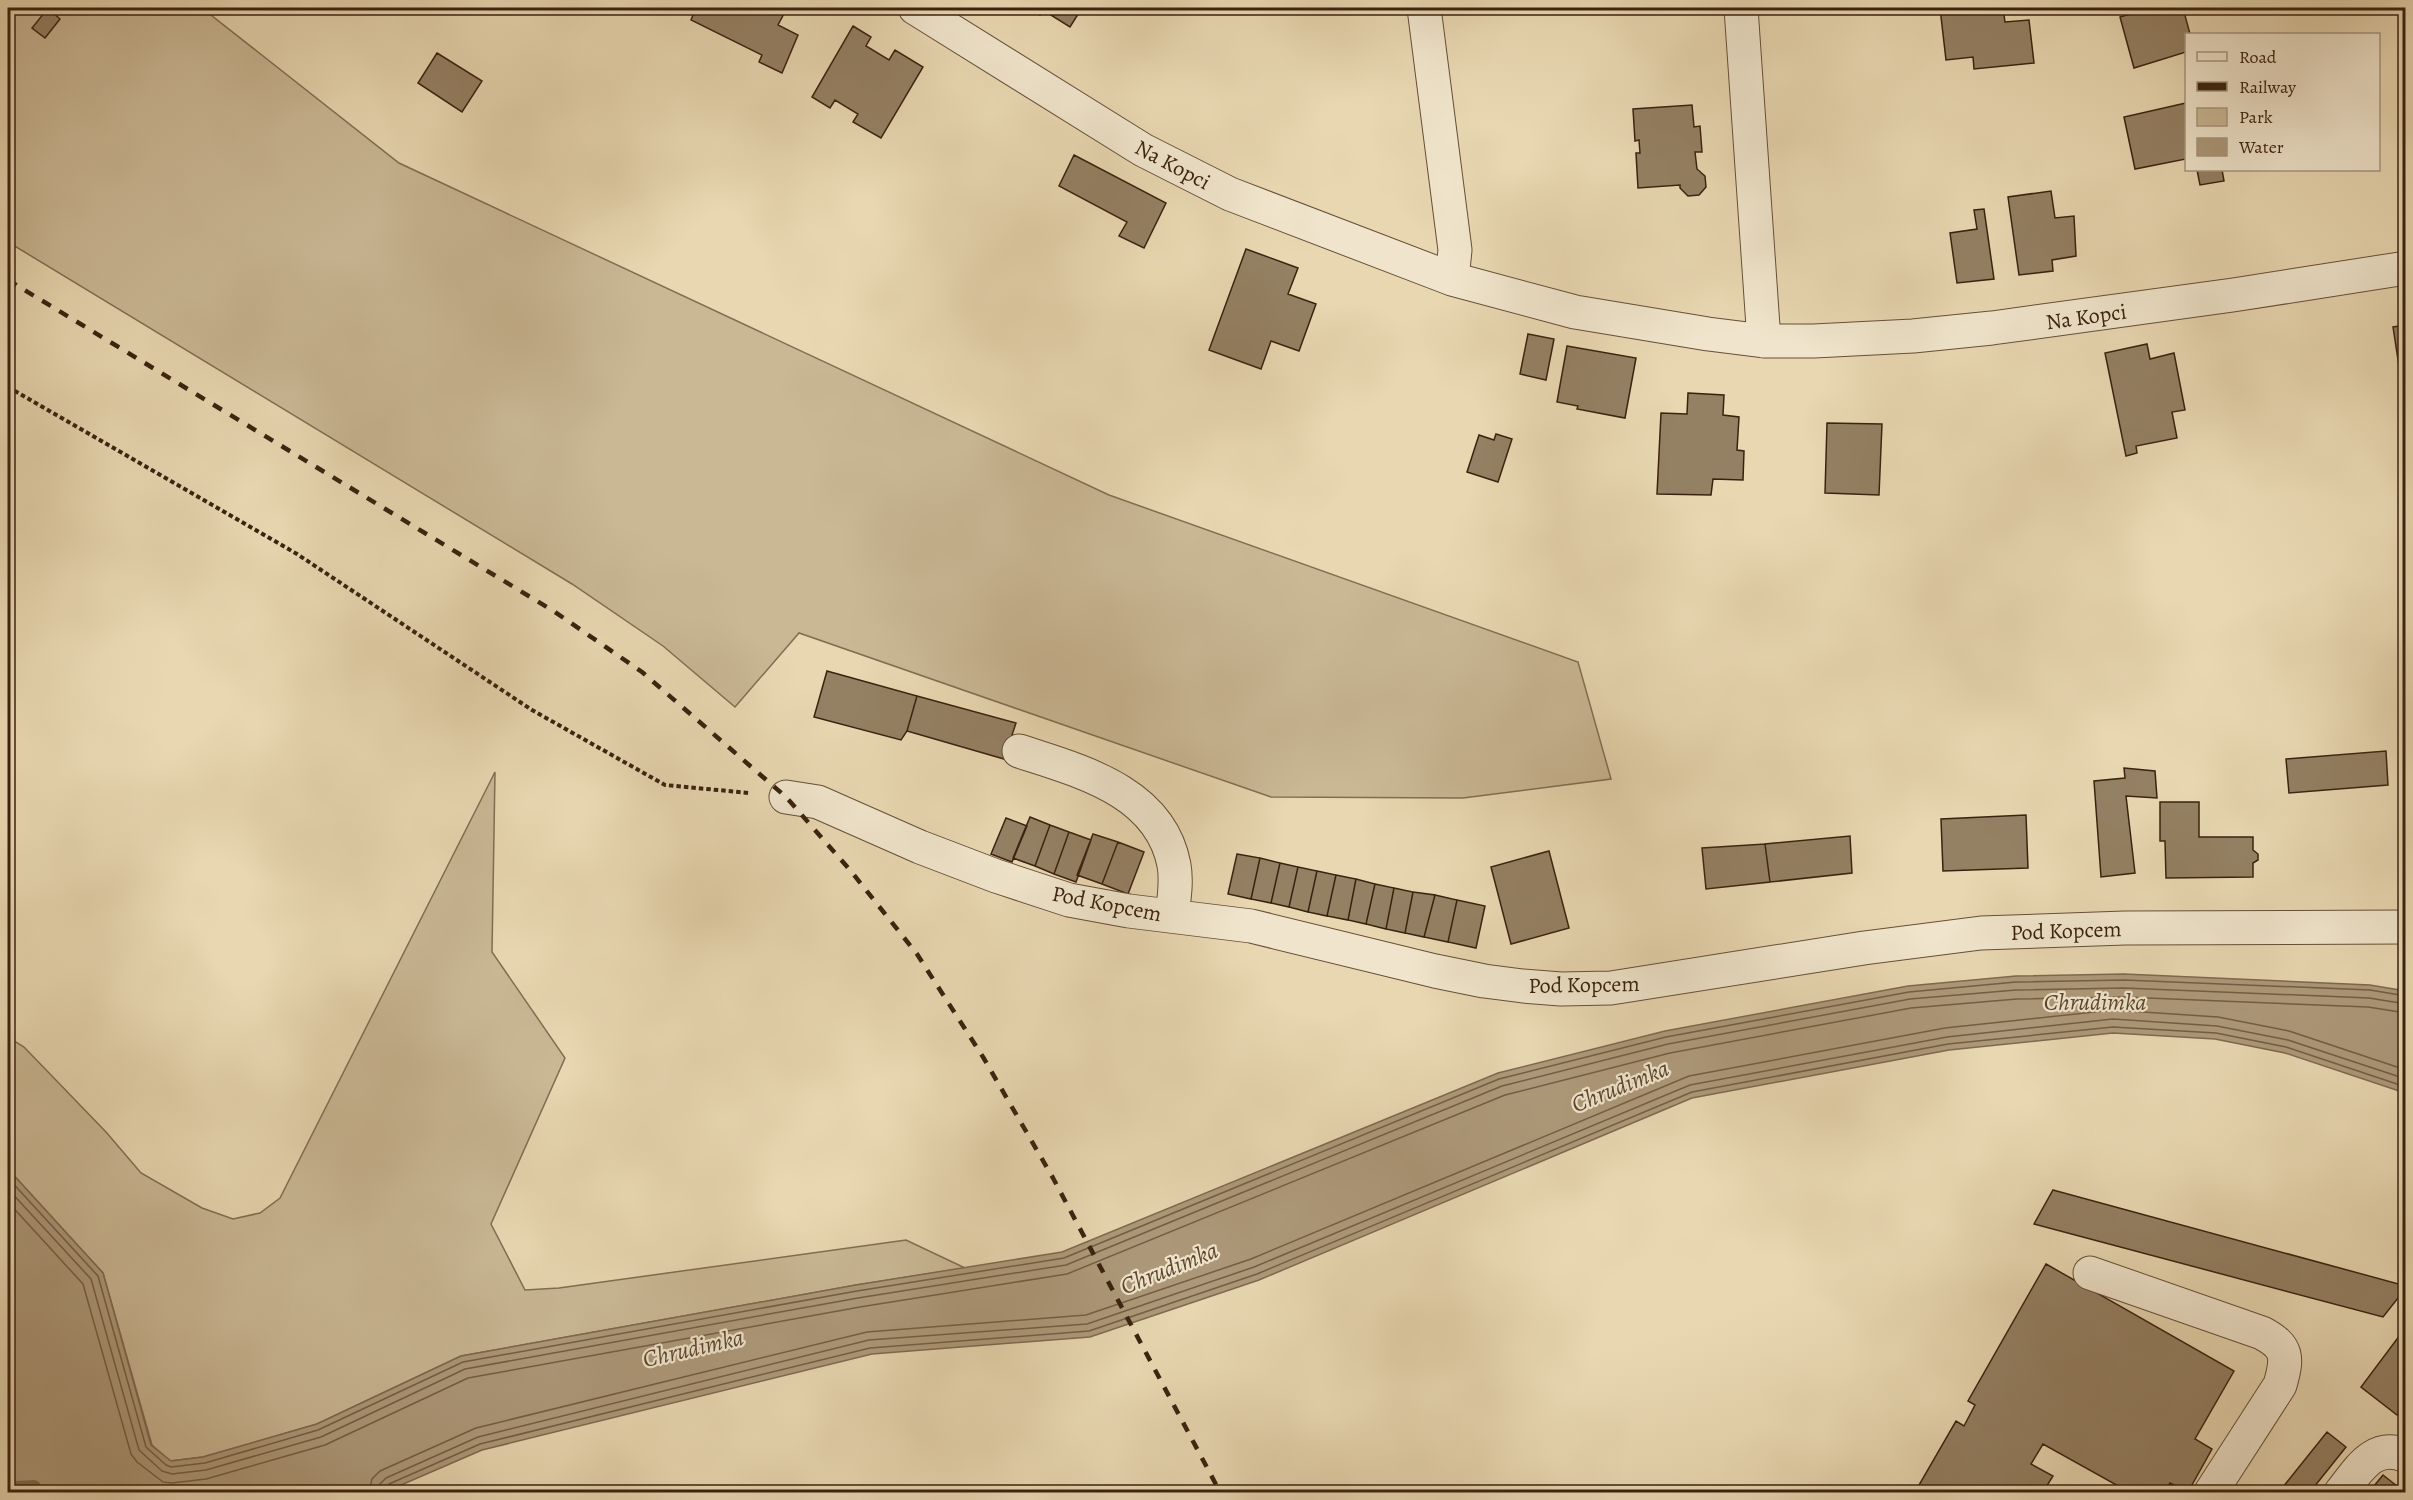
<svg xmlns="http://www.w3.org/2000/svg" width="2413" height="1500" font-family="Alegreya,serif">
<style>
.green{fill:#cab895;stroke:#826d52;stroke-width:1.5}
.water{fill:#ad997a;stroke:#7f694f;stroke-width:1.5}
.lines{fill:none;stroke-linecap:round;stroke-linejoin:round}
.shore{stroke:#745e44;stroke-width:1.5}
.stream{stroke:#7f694f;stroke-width:14}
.building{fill:#948063;stroke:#3a220f;stroke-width:1.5}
.minor-casing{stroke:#664f38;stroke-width:35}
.path{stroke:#3a220f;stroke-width:4;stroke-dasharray:4.5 3;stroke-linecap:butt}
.minor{stroke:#f0e5cc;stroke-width:33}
.rail{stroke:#3a220f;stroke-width:4.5;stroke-dasharray:10 10;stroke-linecap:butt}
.labels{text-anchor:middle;stroke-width:4.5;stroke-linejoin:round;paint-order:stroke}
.street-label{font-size:22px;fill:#3a220f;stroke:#f0e5cc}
.water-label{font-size:24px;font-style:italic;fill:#5c462f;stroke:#f0e5cc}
</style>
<rect width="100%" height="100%" fill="#e8d7b1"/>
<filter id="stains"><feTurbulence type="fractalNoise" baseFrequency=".00333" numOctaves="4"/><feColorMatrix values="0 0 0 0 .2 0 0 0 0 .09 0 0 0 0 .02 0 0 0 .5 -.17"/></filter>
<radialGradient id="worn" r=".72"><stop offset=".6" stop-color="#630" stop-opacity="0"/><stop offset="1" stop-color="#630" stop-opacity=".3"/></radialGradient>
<path class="green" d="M8 8H202L399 163 1109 495 1578 662 1611 779 1463 798 1271 797 799 633 735 707 663 646 572 584 8 242Z
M495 772 492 952 565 1058 491 1224 525 1290 559 1288 906 1240 965 1268 856 1285 461 1356 317 1424 203 1457 170 1461 152 1445 103 1273 8 1169V1037L24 1047 106 1132 141 1173 202 1208 233 1219 260 1213 280 1198Z"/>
<path class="water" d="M2124 974 2370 985 2405 991V1093L2285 1053 2215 1039 2113 1033 1949 1050 1692 1098 1259 1280 1090 1337 872 1354 482 1450 385 1492H18L8 1475V1169L103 1273 151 1445 171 1461 203 1457 317 1424 461 1356 856 1285 1062 1252 1498 1073 1665 1031 1908 986 2016 976Z"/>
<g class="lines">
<path class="shore" d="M8 1178 98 1276 146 1447 166 1465 171 1467 205 1463 318 1430 463 1362 857 1291 1064 1258 1499 1079 1666 1037 1909 992 2016 982 2124 980 2370 990 2406 996
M8 1189 91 1279 139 1450 162 1471 172 1474 206 1470 321 1437 465 1369 858 1298 1066 1265 1502 1086 1668 1044 1910 999 2016 990 2124 988 2369 998 2406 1004
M8 1202 83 1284 131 1454 137 1462 163 1482 172 1483 206 1479 325 1445 468 1378 860 1307 1067 1274 1505 1095 1670 1053 1911 1008 2017 999 2123 997 2368 1007 2406 1013
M369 1492 372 1479 380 1471 476 1428 867 1332 1086 1315 1251 1259 1689 1076 1945 1028 2113 1010 2218 1017 2289 1031 2406 1070
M378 1492 380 1484 386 1478 478 1437 869 1340 1087 1324 1254 1267 1690 1085 1947 1037 2113 1019 2217 1026 2288 1040 2406 1079
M385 1492 389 1484 480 1444 870 1348 1089 1331 1257 1274 1692 1092 1948 1044 2113 1027 2216 1033 2286 1047 2406 1087"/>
<path class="stream" d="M8 1486 15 1488 34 1487"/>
</g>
<path class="building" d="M48 8 60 19 45 38 32 28Z
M696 8H787L778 25 798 35 782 73 759 62 762 55 691 20Z
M1029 8H1082L1070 27 1043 10 1040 15Z
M1940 8H2003L2005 22 2029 20 2034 63 1974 69 1973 57 1946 60Z
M2151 8H2183L2190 34H2186V52L2134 68 2120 17Z
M853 26 871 37 866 46 889 60 895 50 923 67 881 138 853 122 858 114 835 100 830 108 812 97Z
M437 53 482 81 462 112 418 83Z
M2186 103V159L2135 169 2124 117Z
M1692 105 1694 127 1700 126 1702 152H1695L1697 169 1705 176 1706 187 1699 195 1688 196 1680 188V185L1638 188 1636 153H1640L1639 140 1635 141 1633 109Z
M1074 155 1166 203 1144 248 1119 236 1127 222 1059 186Z
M2197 170H2222L2224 181 2200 185Z
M2051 191 2055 218 2074 216 2076 256 2052 260 2053 271 2019 275 2008 197Z
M1984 209 1994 279 1957 283 1950 233 1977 229 1974 210Z
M1246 249 1298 268 1288 294 1316 304 1299 351 1271 341 1261 369 1209 350Z
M2406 325V385L2402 386 2393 327Z
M1528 334 1554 339 1546 380 1520 374Z
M2147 344 2150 359 2174 353 2185 410 2172 412 2177 438 2136 446 2137 453 2126 456 2105 353Z
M1567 346 1636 358 1625 418 1577 409 1578 406 1557 402Z
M1688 393 1724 395 1723 415 1739 417 1737 450 1744 451 1743 480 1713 479 1711 495 1657 494 1661 413 1687 414Z
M1827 423 1882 424 1879 495 1825 493Z
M1496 434 1512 439 1498 482 1467 472 1479 435 1494 440Z
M827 671 917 696 907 731 901 740 814 717Z
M917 696 1016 723 1004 759 907 731Z
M2386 751 2388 785 2289 793 2286 759Z
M2124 768 2155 771 2157 798 2126 796 2135 873 2101 877 2094 781 2125 778Z
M2160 802H2199V837H2253V850L2258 854V860L2253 863V877L2166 878 2165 841H2160Z
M2026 815 2028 868 1943 871 1941 819Z
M1030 817 1050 825 1035 866 1013 858Z
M1006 818 1027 826 1012 862 991 854Z
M1050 825 1069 832 1054 874 1035 866Z
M1069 832 1091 840 1076 882 1054 874Z
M1093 834 1118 842 1102 884 1077 875Z
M1850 836 1852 873 1770 882 1765 844Z
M1118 842 1144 852 1128 894 1102 884Z
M1765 844 1770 882 1706 889 1702 848Z
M1549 851 1569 928 1511 944 1491 867Z
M1237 854 1260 858 1251 899 1228 894Z
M1260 858 1280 863 1271 903 1251 899Z
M1280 863 1298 867 1289 907 1271 903Z
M1298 867 1317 871 1308 912 1289 907Z
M1317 871 1336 875 1327 916 1308 912Z
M1336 875 1356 879 1348 920 1327 916Z
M1356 879 1375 884 1366 924 1348 920Z
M1375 884 1394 888 1386 929 1366 924Z
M1394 888 1413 892 1405 933 1386 929Z
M1413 892 1435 895 1424 937 1405 933Z
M1435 895 1457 900 1448 942 1424 937Z
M1457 900 1485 906 1476 948 1448 942Z
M2053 1190 2406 1286V1288L2383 1317 2034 1224Z
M2046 1264 2234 1371 2195 1439 2212 1449 2188 1492 2170 1483 2165 1492H2129L2043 1444 2031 1464 2053 1476 2043 1492H1915L1956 1421 1964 1426 1975 1405 1968 1401Z
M2406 1327V1404L2397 1415 2361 1387Z
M2327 1432 2346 1447 2310 1492H2279Z
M2383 1475 2402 1490 2400 1492H2369Z"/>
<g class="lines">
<g class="minor-casing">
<path id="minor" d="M915 8 1143 150 1230 194 1452 279 1575 312 1708 334 1764 341H1814L1913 336 1992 328 2233 295 2406 268
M1424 8 1455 250 1452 279
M1741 8 1764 341
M1019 751C1080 771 1160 791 1174 865 1177 882 1174 899 1172 916
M786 797 818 802 920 847 996 876 1069 900 1129 911 1251 926 1435 971 1484 981 1523 986 1561 989 1611 988 1864 948 1981 933 2125 928 2406 927
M2090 1273 2262 1333C2288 1347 2288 1357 2280 1385L2211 1492
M2341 1492C2358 1471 2374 1441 2406 1456"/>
</g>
<path class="path" d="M8 387 297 554 532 710 665 785 749 793"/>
<use href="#minor" class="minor"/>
<path class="rail" d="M8 280 555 612 642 672 786 797 850 870 917 954 983 1057 1053 1178 1220 1492"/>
</g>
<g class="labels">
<g class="street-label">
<text transform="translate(1173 164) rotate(28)" y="8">Na Kopci</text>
<text transform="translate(2086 316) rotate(-8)" y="8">Na Kopci</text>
<text transform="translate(1107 903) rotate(11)" y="8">Pod Kopcem</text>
<text transform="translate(2066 930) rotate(-2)" y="8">Pod Kopcem</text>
<text transform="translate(1584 984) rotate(-1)" y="8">Pod Kopcem</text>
</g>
<g class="water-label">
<text x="2095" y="1010">Chrudimka</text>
<text transform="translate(1620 1086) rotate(-22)" y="8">Chrudimka</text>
<text transform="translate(1169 1268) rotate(-22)" y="8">Chrudimka</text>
<text transform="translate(693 1348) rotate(-13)" y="8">Chrudimka</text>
</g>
</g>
<rect width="2413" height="1500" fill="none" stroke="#e8d7b1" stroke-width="30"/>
<rect x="9" y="9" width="2395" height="1482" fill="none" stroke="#3a220f" stroke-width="3"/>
<rect x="15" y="15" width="2383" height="1470" fill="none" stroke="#3a220f" stroke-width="1.5"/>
<rect x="2185" y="33" width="195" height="138" fill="#f0e5cc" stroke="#a79780" stroke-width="1.5"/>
<rect x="2197" y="52" width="30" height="9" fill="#f0e5cc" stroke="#a79780" stroke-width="1.5"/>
<text x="2239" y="63" font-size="18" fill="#3a220f">Road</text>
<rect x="2197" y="82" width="30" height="9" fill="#3a220f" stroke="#a79780" stroke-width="1.5"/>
<text x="2239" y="93" font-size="18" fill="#3a220f">Railway</text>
<rect x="2197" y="108" width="30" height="18" fill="#cab895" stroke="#a79780" stroke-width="1.5"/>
<text x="2239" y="123" font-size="18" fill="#3a220f">Park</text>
<rect x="2197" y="138" width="30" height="18" fill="#ad997a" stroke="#a79780" stroke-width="1.5"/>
<text x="2239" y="153" font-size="18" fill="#3a220f">Water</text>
<rect width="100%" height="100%" filter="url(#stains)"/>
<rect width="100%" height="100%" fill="url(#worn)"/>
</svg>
